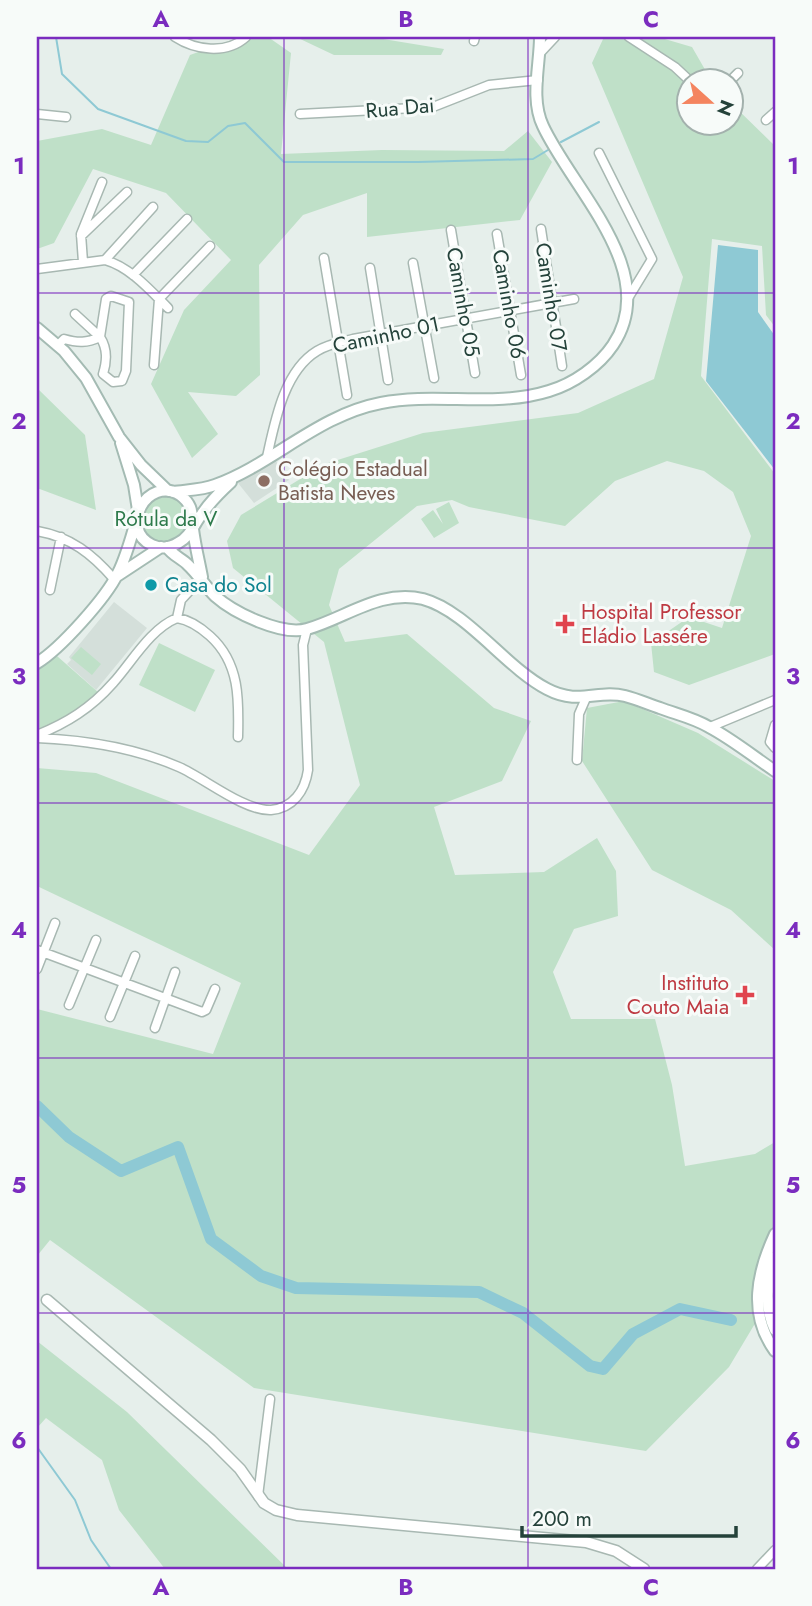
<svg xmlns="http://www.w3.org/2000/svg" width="812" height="1606" font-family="Jost,sans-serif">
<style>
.built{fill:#d4dfda}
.green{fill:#bfe0c8}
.water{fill:#8ec9d4}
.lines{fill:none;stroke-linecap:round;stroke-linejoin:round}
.stream{stroke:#8ec9d4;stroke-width:2}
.river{stroke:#8ec9d4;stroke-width:12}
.minor-casing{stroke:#a8b8b2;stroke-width:11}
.tertiary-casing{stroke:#a8b8b2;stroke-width:13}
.secondary-casing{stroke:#a4bbb3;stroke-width:14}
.minor{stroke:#fff;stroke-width:8}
.tertiary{stroke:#fff;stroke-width:10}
.secondary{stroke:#fff;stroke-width:10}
.grid{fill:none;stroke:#7b2cbf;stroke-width:2;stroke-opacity:0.55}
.education-dot{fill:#8d6e63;stroke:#f7fbf9;stroke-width:2.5}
.culture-dot{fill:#0f9aa8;stroke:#f7fbf9;stroke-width:2.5}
.health-dot{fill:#e0444e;stroke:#f7fbf9;stroke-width:2.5}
.labels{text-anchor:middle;stroke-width:6;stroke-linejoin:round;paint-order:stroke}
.street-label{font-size:21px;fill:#24423a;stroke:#f7fbf9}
.education-label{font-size:21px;fill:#785e54;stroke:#f7fbf9;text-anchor:start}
.park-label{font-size:21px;fill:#2d7a4b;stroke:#f7fbf9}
.culture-label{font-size:21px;fill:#0d838f;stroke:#f7fbf9;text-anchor:start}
.health-label{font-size:21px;fill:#be3a42;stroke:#f7fbf9;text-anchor:start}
.neatline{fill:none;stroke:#7b2cbf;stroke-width:2.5}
.grid-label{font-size:23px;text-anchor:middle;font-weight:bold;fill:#7b2cbf}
</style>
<rect width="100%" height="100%" fill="#e6efeb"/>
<path class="built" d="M274 458 289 480 254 503 238 483Z
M114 602 147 628 96 690 67 664 71 660 69 657Z"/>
<path class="green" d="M240 37H268L291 53 281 154 382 150 504 151 528 131 552 162 520 220 367 237V193L303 215 259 265 260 375 236 396 188 392 218 434 192 458 151 384 184 310 231 260 166 193 93 169 54 243 37 249V141L102 129 151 145 190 55Z
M296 37H371L444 49 441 55H334Z
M604 37H658L692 47 711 80H690V122H732V104L775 146V327L766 315 762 246 712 239 701 376 775 474V654L689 685 654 672 651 643 689 617 722 628 751 536 733 492 704 471 667 461 615 481 565 526 469 507 452 500 417 506 339 569 329 605 345 642 407 634 494 708 531 721 502 781 434 807 455 875 544 872 597 838 616 871 618 916 574 929 553 972 571 1019H655L672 1085 685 1166 755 1154 775 1142V1290L729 1367 646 1451 254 1388 50 1240 37 1256V1009L213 1054 241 983 37 886V768L96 773 309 855 360 785 324 642 233 568 227 541 241 515 325 464 423 433 578 413 654 379 683 277 592 63Z
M37 388 85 435 96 510 37 488Z
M142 519a24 24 0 1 1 48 0a24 24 0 1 1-48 0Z
M449 502 459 523 434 538 421 519 433 510 443 524 436 509Z
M159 643 215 670 195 712 139 685Z
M81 647 101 664 92 675 71 658Z
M57 656 99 693 57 723 37 730V670Z
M624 701 698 733 775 781V950L731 910 652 870 582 761 587 708Z
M37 1341 127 1412 288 1569H165L119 1510 102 1460 46 1418 37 1428Z"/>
<path class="water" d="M718 245 758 250V312L775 336V470L706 381Z"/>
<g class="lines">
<path class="stream" d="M56 37 62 74 98 109 186 141 208 142 228 126 245 123 284 162H418L533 159 548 150
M561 142 599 122
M37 1447 75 1500 91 1540 111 1569"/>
<path class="river" d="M37 1106 69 1137 121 1171 178 1147 211 1239 261 1276 296 1288 479 1292 523 1313 590 1366 603 1369 633 1334 680 1309 731 1320"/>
<g class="minor-casing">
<path id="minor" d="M175 37C195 50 226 55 246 37
M629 37 675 67 690 81
M474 41 475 37
M540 53 555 37
M731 80 738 73
M37 114 66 117
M300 114 433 107 489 85 538 80
M766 120 775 112
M599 153 652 259 627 300
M541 229 562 366
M451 230 475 373
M497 234 521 375
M81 236 127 192
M324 258 347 395
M105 260 153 207
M83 262 81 234 102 182
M413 263 434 378
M370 268 388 380
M37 269 105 260C130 267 150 290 168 308
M133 275 187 219
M57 346 64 339C78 343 87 343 100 337L106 299 111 296 129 302 126 371 122 381 113 382 103 374C107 361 108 349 100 337L75 314
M154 365 159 299 210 246
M267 457C275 421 284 371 317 351 328 344 341 342 353 339L574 299
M37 531C71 537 92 554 114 579
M50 590 61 537
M177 618C190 620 200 627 210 636 240 663 239 700 238 737
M177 618 181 600 193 587
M775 725 770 742 775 748
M710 727 775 700
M37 735C67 723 91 708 113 683 132 662 150 629 177 618
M37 738C86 740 133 747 179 767 204 778 244 811 271 810 293 808 305 791 308 770L303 645 307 629
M577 760 579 714 586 698
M37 950 202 1012 206 1010 215 989
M37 969 55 923
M69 1005 96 940
M110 1017 135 956
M155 1028 175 972
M258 1496 270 1399
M757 1569 775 1550"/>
</g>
<g class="tertiary-casing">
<path id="tertiary" d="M47 1300 211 1440 240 1469 264 1503 276 1510 297 1515 586 1542 616 1551 644 1569"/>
</g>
<g class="secondary-casing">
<path id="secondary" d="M37 328 64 351 86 378 119 437 141 465 168 491
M121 443 134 485 138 510
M173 492C187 490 202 490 215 485 273 464 318 415 381 403 435 392 495 408 549 391 573 384 599 366 613 345 662 272 572 189 543 126 530 99 540 65 540 37
M167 547C172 555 181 558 187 564 198 574 205 586 215 596 234 613 282 636 307 629 346 618 380 589 423 599 467 611 505 667 547 689 579 706 598 689 625 696 637 699 648 704 660 708 676 714 694 718 709 727 732 739 754 757 775 771
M117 576 161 547
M202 577C199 561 195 545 193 529 192 521 193 515 190 507 188 502 184 498 180 495 147 475 118 529 152 545 161 549 170 548 178 543 190 537 194 524 202 514 210 502 220 492 231 482
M37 663C60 649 106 598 118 573 126 557 131 539 136 521
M775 1234C757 1273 748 1314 775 1351
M775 1257C767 1282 764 1306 775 1330"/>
</g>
<use href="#minor" class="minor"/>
<use href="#tertiary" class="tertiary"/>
<use href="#secondary" class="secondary"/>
</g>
<path class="grid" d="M284 37V1569M528 37V1569M37 293H775M37 548H775M37 803H775M37 1058H775M37 1313H775"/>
<circle class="education-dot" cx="264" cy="481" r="7"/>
<circle class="culture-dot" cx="151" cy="585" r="7"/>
<g class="health-dot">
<path d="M561.5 613.5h7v7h7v7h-7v7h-7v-7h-7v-7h7z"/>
<path d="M741.5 984.5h7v7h7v7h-7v7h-7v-7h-7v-7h7z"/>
</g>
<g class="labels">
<g class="street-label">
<text transform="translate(400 108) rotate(-5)" y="7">Rua Dai</text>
<text transform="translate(551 297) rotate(81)" y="7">Caminho 07</text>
<text transform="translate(463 302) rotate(80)" y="7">Caminho 05</text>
<text transform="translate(509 304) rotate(80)" y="7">Caminho 06</text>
<text transform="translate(386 335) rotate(-12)" y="7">Caminho 01</text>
</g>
<g class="education-label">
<text x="278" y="476">Colégio Estadual<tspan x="278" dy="24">Batista Neves</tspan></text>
</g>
<g class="park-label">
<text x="166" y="526">Rótula da V</text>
</g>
<g class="culture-label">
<text x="165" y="592">Casa do Sol</text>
</g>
<g class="health-label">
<text x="581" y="619">Hospital Professor<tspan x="581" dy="24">Eládio Lassére</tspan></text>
<text x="729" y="990" text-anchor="end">Instituto<tspan x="729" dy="24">Couto Maia</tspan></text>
</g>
</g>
<rect width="812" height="1606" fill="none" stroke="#f7fbf9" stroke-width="77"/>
<g transform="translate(710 102) rotate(111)"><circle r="33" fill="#f7fbf9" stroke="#a3b1ad" stroke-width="2"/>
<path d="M0-5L12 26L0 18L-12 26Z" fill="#f4845f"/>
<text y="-10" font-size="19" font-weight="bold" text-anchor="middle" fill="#24423a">N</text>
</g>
<path d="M522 1526v10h214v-10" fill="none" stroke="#24423a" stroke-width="3.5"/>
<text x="532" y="1526" font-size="21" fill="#24423a" stroke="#f7fbf9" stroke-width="5" paint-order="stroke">200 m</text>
<rect x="38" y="38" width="736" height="1530" class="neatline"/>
<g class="grid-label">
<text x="161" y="27">A</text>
<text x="406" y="27">B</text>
<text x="651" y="27">C</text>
<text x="19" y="174">1</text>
<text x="793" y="174">1</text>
<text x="19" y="429">2</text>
<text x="793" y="429">2</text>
<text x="19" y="684">3</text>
<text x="793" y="684">3</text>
<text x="19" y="938">4</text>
<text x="793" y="938">4</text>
<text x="19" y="1193">5</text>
<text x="793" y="1193">5</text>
<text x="19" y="1448">6</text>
<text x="793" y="1448">6</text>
<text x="161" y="1595">A</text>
<text x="406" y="1595">B</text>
<text x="651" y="1595">C</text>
</g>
</svg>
